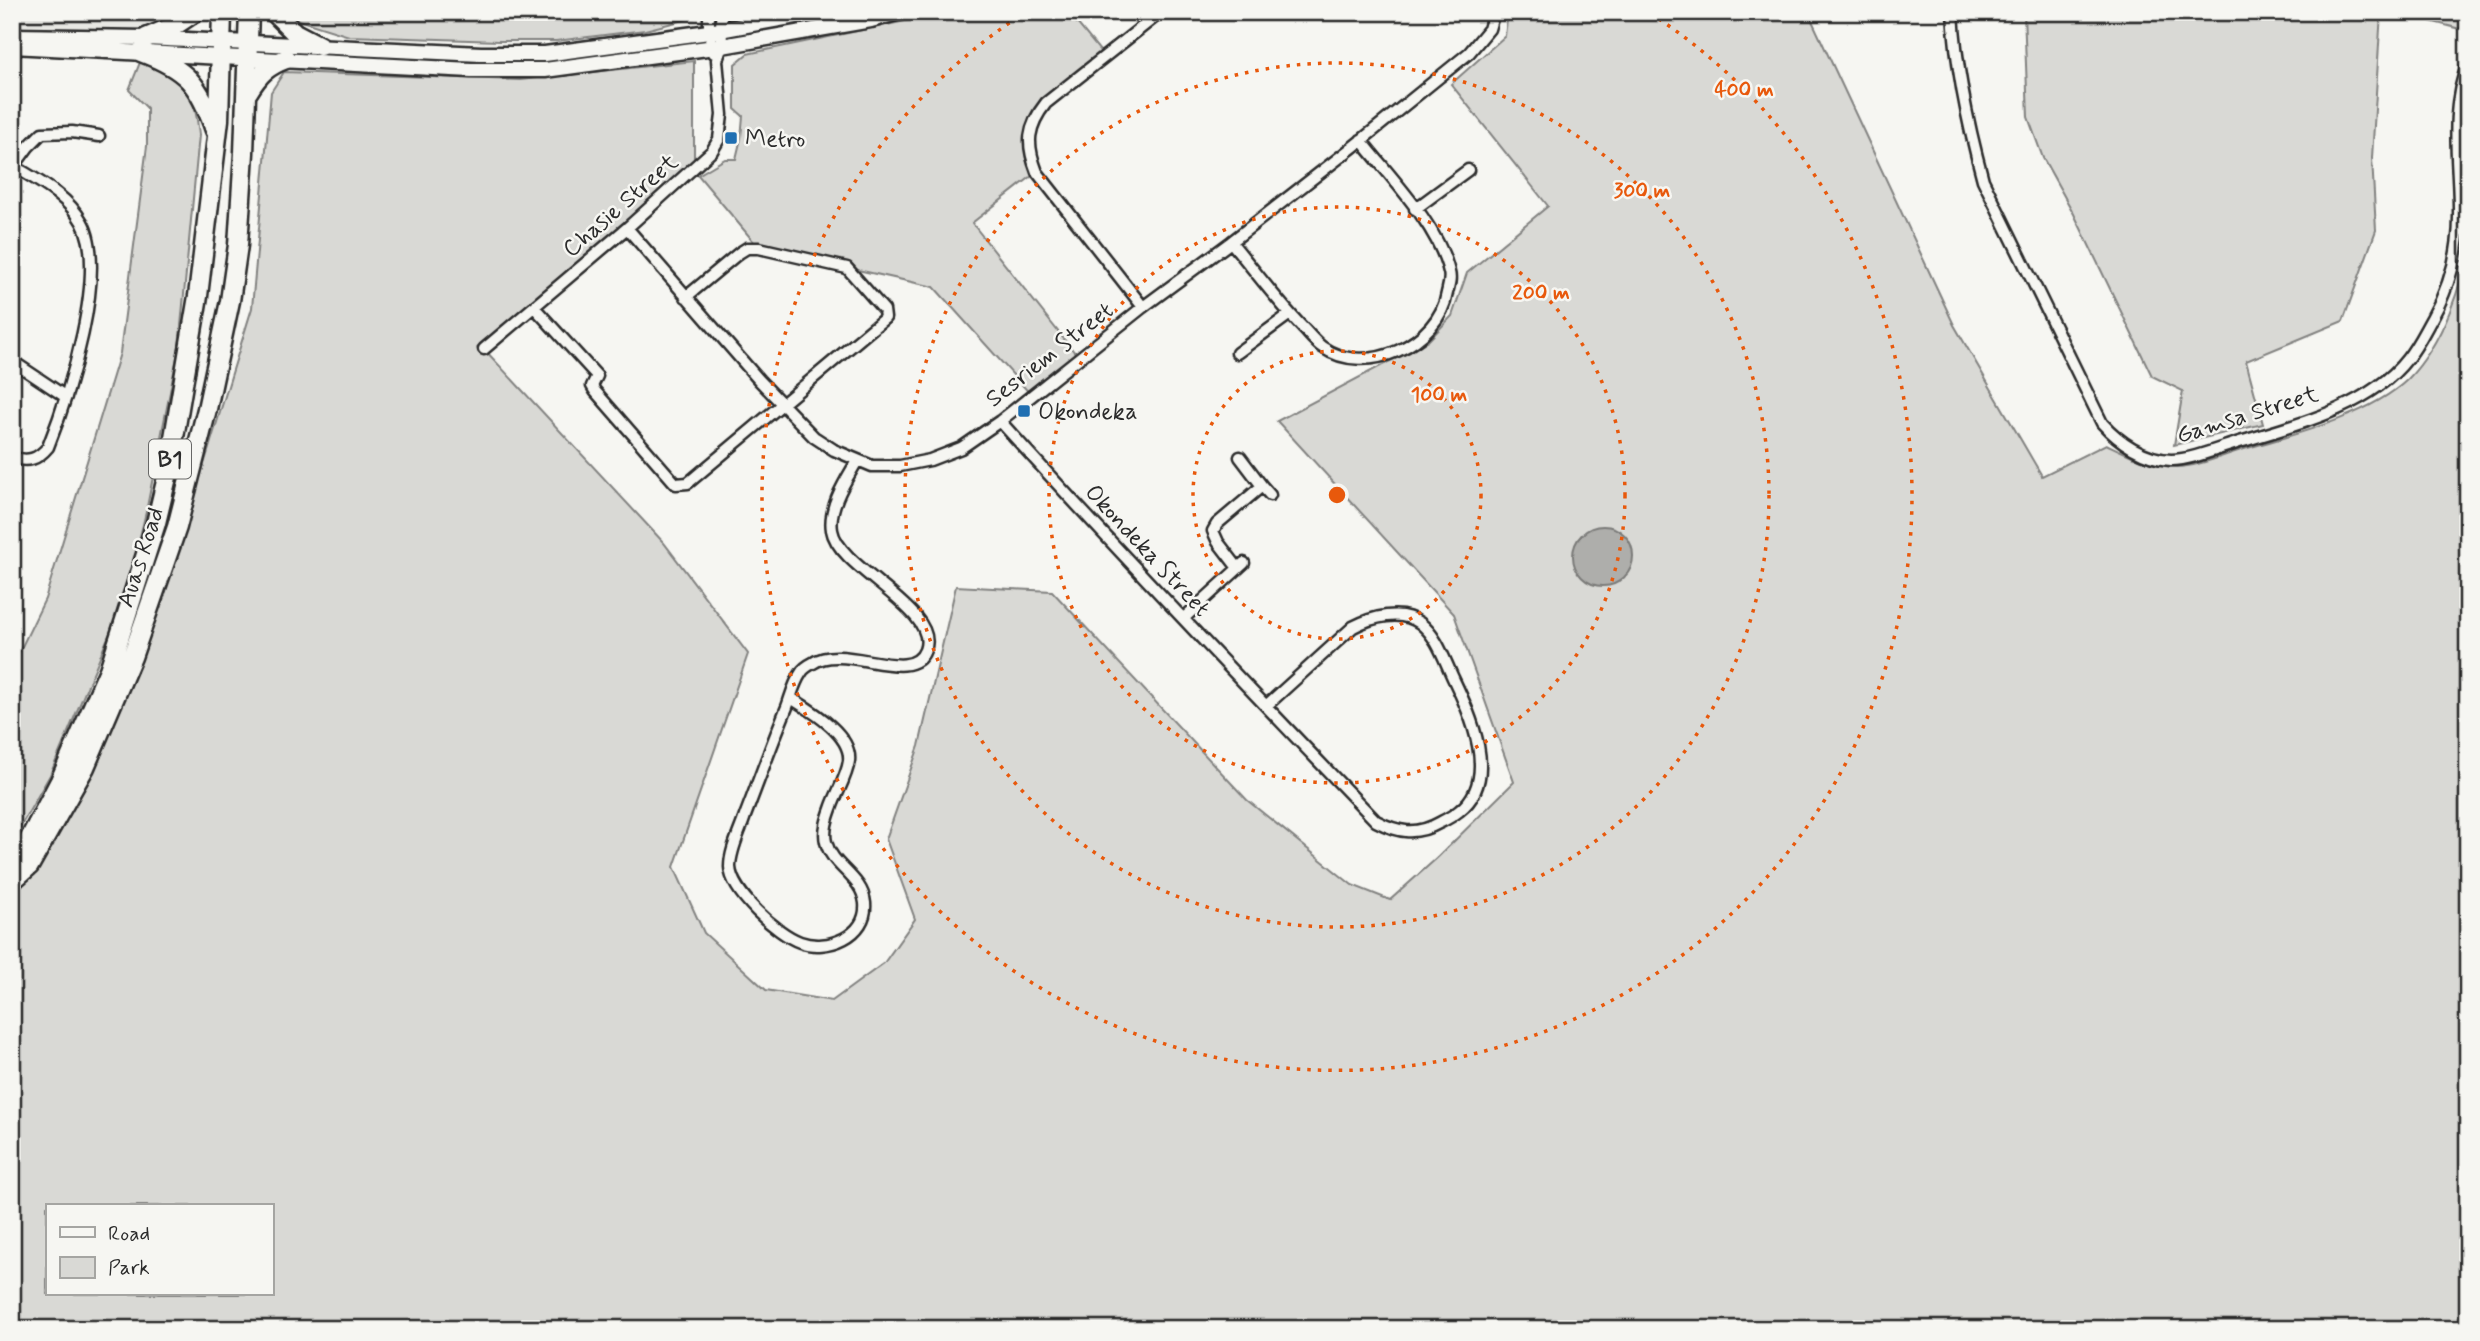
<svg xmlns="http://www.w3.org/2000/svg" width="2480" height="1341" font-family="Mynerve,sans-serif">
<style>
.built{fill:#e7e7e3}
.green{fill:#d9d9d5;stroke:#828280;stroke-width:2;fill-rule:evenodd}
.water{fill:#aeaeab;stroke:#7a7a78;stroke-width:2}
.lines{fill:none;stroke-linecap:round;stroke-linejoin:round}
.street-casing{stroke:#2b2b2b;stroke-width:15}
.secondary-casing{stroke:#2b2b2b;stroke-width:19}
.highway-casing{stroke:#2b2b2b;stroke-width:23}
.street{stroke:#f6f6f2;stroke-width:10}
.secondary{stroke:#f6f6f2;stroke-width:14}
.highway{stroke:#f6f6f2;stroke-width:18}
.ring{fill:none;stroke:#e8590c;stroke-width:3.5;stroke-dasharray:3.5 7}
.poi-dot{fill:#1f6fb2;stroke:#f6f6f2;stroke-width:2.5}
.labels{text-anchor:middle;stroke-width:5;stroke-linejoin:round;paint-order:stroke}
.shield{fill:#f6f6f2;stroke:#686867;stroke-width:2}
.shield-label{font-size:23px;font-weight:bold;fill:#2b2b2b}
.poi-label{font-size:24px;fill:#2b2b2b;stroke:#f6f6f2;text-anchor:start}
.street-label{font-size:24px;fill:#2b2b2b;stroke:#f6f6f2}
.centre{fill:#e8590c;stroke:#f6f6f2;stroke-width:3.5}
.ring-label{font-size:21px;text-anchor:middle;font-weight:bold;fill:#e8590c;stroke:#f6f6f2;stroke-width:5;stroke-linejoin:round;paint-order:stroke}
</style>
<rect width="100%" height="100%" fill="#f6f6f2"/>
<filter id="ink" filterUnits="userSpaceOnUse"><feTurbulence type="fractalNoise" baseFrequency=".0143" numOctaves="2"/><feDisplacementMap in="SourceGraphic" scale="14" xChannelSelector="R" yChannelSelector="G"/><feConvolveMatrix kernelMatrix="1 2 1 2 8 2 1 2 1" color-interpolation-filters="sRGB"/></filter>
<g filter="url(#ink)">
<path class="built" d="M12 12H157L146 38 12 36Z"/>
<path class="green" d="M292 12H700V16L645 30 556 41H499L349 36 298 20Z
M949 12H1068L1105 57 1046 103 1030 129 1037 172 972 223 1079 358 1032 396 934 287 759 248 698 175 725 159H736L741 138 743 116 735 109V64L747 54Z
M1508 12H1808L1954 325 2042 476 2106 444C2127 454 2152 467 2176 467 2196 467 2219 457 2238 451 2288 436 2369 417 2408 379 2441 345 2466 282 2468 235V1329H12V901L95 763 178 549 252 308 271 92 284 72 520 80 694 61V169L484 349 664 543 748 654 674 867 704 933 766 990 832 1001 884 963 915 919 886 839 919 746 956 586 1052 591 1247 800 1352 885 1390 900 1437 858 1514 782 1454 614 1277 421 1428 341 1452 316 1467 273 1548 206 1451 84 1505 36ZM47 1206H271V1294H47Z
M2024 12H2381L2372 158 2376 230 2343 321 2246 361 2263 424 2174 445 2183 391 2152 376 2074 214 2043 158 2028 117Z
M2395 12H2468V31Z
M141 60C183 81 194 86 199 135L179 347 146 512 132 570 115 621 50 775 12 841V667L45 599 120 353 147 146V108L129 90Z"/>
<path class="water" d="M1573 556a30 30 0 1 1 60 0a30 30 0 1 1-60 0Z"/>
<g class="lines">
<g class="street-casing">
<path id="street" d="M709 12V32L714 53
M1953 12C1956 70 1968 125 1983 180L2102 423C2119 442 2144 459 2171 460 2192 460 2222 447 2243 441 2297 425 2371 406 2407 359 2417 347 2424 332 2432 318 2449 288 2459 252 2459 217 2460 166 2448 112 2468 64
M12 165C38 181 67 195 82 222 109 270 68 397 48 447 38 459 28 463 12 457
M14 166 28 147 42 133 72 132 99 136
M1415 209 1468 170
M627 228 759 380 814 437 834 450 872 466H900L930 460 961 448 1000 421 1143 307 1231 242 1353 147 1469 53 1489 29 1494 12
M1231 242C1255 271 1277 301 1303 328 1309 334 1315 342 1322 347 1366 378 1439 344 1447 293 1449 285 1451 279 1449 272 1438 225 1391 178 1361 140
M534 307 597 376 592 386 595 391 676 484 688 483 885 318 884 310 847 268 759 248H747L739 253 686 297
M1143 307 1037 172C1026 144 1027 127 1046 103L1161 12
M484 349 627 228 712 151 719 139 722 115 717 60 722 46 721 12
M1237 353 1290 314
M12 361 66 397
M1000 421C1123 557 1249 689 1376 821 1399 833 1416 836 1441 822 1447 819 1454 815 1459 811 1501 779 1470 714 1453 678 1444 659 1437 636 1420 623 1401 609 1372 617 1353 627L1266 706
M1262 486 1270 495
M1238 568 1218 542 1213 531 1217 524 1262 486 1240 457
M1184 618 1244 563
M791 698C810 710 852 734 849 761 847 776 837 792 832 806 828 817 823 830 826 842 832 867 862 876 865 903 868 936 827 952 800 942 777 934 731 892 730 867 730 850 740 832 745 816 759 780 772 743 787 707 791 696 794 683 801 673 803 669 809 665 813 663 844 642 912 686 925 650 941 610 838 569 832 530 828 507 846 480 857 461"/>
</g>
<g class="secondary-casing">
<path id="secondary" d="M12 36 146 38 481 54H545L709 32 818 12
M12 46 471 70H545L722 46 871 20 900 12"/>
</g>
<g class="highway-casing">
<path id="highway" d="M274 12 295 33 320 46
M146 38 174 26 195 12
M141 52C187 69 199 84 215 130
M248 92C259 74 267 66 286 59
M14 879 18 861 60 781 109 670 156 523 168 473 198 296 219 120 222 12
M12 881 29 866 85 767 132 657 177 527 207 409 230 301 238 245 244 153 249 12"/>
</g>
<use href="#street" class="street"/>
<use href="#secondary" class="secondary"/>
<use href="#highway" class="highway"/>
</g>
</g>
<g class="ring">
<circle cx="1337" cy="495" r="144"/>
<circle cx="1337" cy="495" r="288"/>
<circle cx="1337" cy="495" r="432"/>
<path d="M1650 13A575 575 0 1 1 1024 13"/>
</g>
<g class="poi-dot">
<rect x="724" y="131" width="14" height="14" rx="3.5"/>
<rect x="1017" y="404" width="14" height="14" rx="3.5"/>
</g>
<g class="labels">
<rect class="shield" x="149" y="439.5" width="42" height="39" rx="5"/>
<g class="shield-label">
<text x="170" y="467">B1</text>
</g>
<g class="poi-label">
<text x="745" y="146">Metro</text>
<text x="1038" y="419">Okondeka</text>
</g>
<g class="street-label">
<text transform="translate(620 205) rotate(-41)" y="8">Chasie Street</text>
<text transform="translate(1049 354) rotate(-38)" y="8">Sesriem Street</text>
<text transform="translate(2247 414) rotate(-17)" y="8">Gamsa Street</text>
<text transform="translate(1148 550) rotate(47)" y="8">Okondeka Street</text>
<text transform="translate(140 557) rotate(-72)" y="8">Auas Road</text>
</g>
</g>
<circle cx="1337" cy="495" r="10" class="centre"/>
<g class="ring-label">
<text x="1744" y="96">400 m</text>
<text x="1642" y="197">300 m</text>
<text x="1541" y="299">200 m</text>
<text x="1439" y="401">100 m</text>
</g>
<rect width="2480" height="1341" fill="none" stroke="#f6f6f2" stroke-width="42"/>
<rect x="21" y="21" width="2438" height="1299" fill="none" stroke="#2b2b2b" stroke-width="2.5" filter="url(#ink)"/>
<rect x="46" y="1204" width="228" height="91" fill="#f6f6f2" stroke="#a5a5a2" stroke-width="2"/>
<rect x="60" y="1227" width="35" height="10" fill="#f6f6f2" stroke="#a5a5a2" stroke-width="2"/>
<text x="108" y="1240" font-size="21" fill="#2b2b2b">Road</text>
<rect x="60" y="1257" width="35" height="21" fill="#d9d9d5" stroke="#a5a5a2" stroke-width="2"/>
<text x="108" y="1274" font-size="21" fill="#2b2b2b">Park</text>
</svg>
